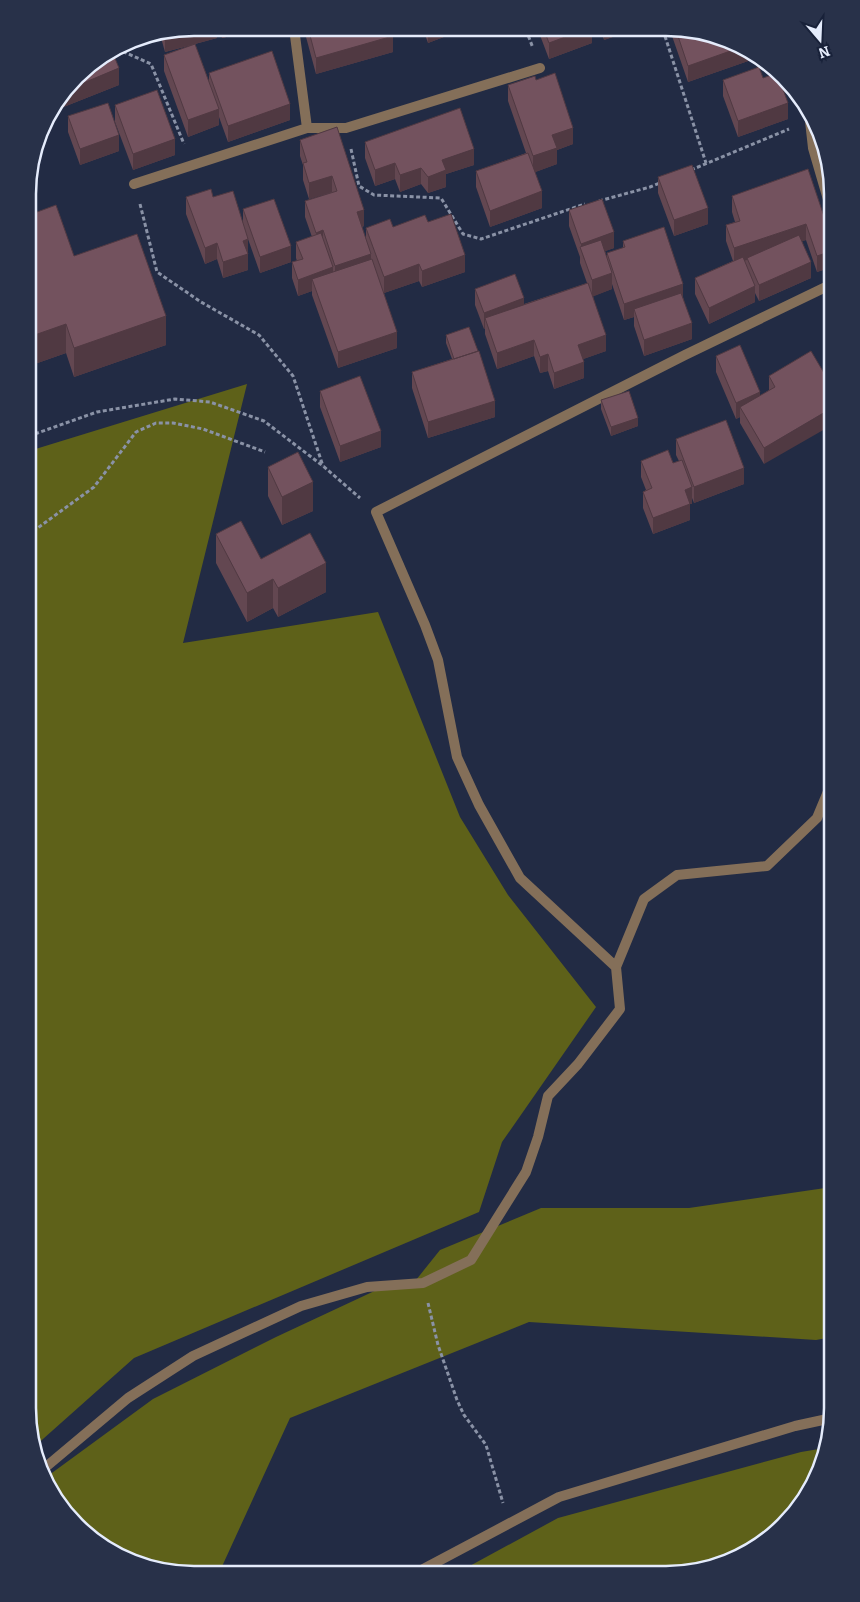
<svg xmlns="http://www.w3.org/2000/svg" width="860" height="1602" font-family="Bitter,serif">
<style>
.forest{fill:#5e6119}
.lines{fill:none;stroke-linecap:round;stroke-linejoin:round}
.path{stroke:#8a92a6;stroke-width:3;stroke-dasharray:4 2.5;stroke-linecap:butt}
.street{stroke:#846f59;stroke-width:10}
.wall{fill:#634751}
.shaded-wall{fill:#503942}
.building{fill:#73525e;stroke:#503942}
.rim{fill:none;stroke:#e5ecfc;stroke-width:2.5}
</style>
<rect width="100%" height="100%" fill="#222b44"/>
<path class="forest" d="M247 384 183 643 378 612 460 817 508 895 596 1007 502 1142 479 1212 134 1358 34 1447 28 1408 29 451Z
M832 1187V1337L816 1340 529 1322 290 1418 219 1573H172L92 1540 62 1509 45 1478 153 1399 276 1337 383 1287 412 1285 440 1250 541 1208H689Z
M825 1448 820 1472 798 1509 767 1540 720 1566 666 1574H455L558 1518 801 1452Z"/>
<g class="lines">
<path class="path" d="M526 30 533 48
M663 30 706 163
M117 49 151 64 184 144
M351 149 359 186 374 195 441 198 463 234 481 239 585 204
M691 170 789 129
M599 201 650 187 662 182
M140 204 157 272 201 302 259 335 293 376 323 466
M29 436 97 412 175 399 210 402 264 421 323 466 360 498
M28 535 94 487 136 432 156 423H173L203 429 265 452
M428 1303 438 1345 457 1400 464 1415 486 1445 503 1503"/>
<path class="street" d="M810 121 813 148 832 213
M307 128H346L540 68
M813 148 824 145
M134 184 307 128 294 28
M616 967 520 878 479 805 457 757 438 660 425 625 376 512 685 355 832 284
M41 1471 128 1398 193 1356 301 1306 367 1287 423 1283 471 1260 526 1172 538 1137 548 1096 578 1064 620 1009 616 967 644 899 677 875 767 866 817 818 832 782
M414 1574 559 1497 795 1426 832 1418"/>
</g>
<path class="wall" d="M194 28H217V38L195 44 209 82V73L290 120 228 142 219 117V125L188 137 164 71V55L192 45 165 52 160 34Z
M220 28H264L222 38Z
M306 28 392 29 393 52 316 74 306 37Z
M423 29H462V30L428 43Z
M538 30H592V43L549 59Z
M601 30H633L604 40Z
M672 30 698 31 751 56V60L688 82 672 36Z
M84 69 119 85 61 108 59 102Z
M763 78 788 119 738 137 723 96V80Z
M536 80 573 144 557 150V164L535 172 542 208 490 227 476 187V171L526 153 508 101V85Z
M115 105 175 155 133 170 115 122Z
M68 116 119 151 80 165 68 132Z
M337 127 364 226 362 227 366 241V228L393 227 428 222 465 272 422 287 419 281 384 293 397 348 338 368 312 295V291L298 296 292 278V262L297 261 296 258V242L312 237 305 217V201L332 192 309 199 303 180V165L300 156V140Z
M365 142 474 165 446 174V187L428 193 421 184 400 192 395 179 375 186 365 158Z
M808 169 832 251V267L817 272 806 240 802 241 811 278 759 301 755 293V302L709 324 695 294V278L733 261 726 241V225L735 222 732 212V196Z
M658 177 708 224 674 236 658 193Z
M186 197H213L243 223V209L291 262 260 273 248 239V270L223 278 217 259 205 264 186 214Z
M569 210 614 248 605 251 607 258V253L623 248V241L683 297 692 339 644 356 634 326V317L624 320 612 284V289L593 296 606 351 583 359 584 378 554 389 548 371 540 373 534 356 497 369 485 334V328L484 329 475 305V289L524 304 587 283 580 263V257L569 226Z
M29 215 74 256 166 345 74 377 66 353 29 366Z
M446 335 478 351 495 417 428 438 412 388V372L452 359 446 343Z
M811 351 764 464 740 423V417L736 419 716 372V356L760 396 769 390V376Z
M320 391 381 447 340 462 320 407Z
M601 400 638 426 611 436 601 409Z
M676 439 744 484 694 503 692 498V504H690V520L653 534 643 508V492L646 490 641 477V461L673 463 679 461 676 455Z
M268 467 313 511 282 525 268 496Z
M216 534 261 559 326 592 278 617 273 608 247 622 216 563Z"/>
<path class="shaded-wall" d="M196 28H217V38L165 52V35Z
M222 28H264L222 38Z
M428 29H462V30L428 43Z
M584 30H592V43L549 59V43Z
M604 30H633L604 40Z
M637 30H654L637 36Z
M393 36V52L316 74V58Z
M736 49 751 56V60L688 82V66Z
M119 68V85L61 108V99L69 89Z
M788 103V119L738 137V121Z
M290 104V120L228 142V126Z
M219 109V125L188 137V120Z
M573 128V144L557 150V164L533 173V156L552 135Z
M119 135V151L80 165V149Z
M175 139V155L133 170V154Z
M474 149V165L446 174V187L428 193V177L442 160Z
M395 163V179L375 186V170Z
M421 168V184L400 192V175Z
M332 176V192L309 199V183Z
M542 191V208L490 227V211Z
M708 208V224L674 236V220Z
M364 210V226L357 228V212Z
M806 224V240L748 260 747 258V260L734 264V248Z
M323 230V246L316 249V233Z
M614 232V248L584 259 581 249V244Z
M248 239V270L223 278V262L243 241Z
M217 243V259L205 264V248Z
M291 246V262L260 273V257Z
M832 251V267L817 272V256Z
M371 254V270L335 282V266Z
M465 255V272L422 287V271Z
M811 262V278L759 301V285Z
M419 264V281L384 293V277Z
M333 267V284L312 279V291L298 296V280Z
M612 273V289L592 297V280Z
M683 284V300L634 309V317L624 320V304Z
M755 286V302L709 324V308Z
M524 298V315L485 318V328L484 329V313Z
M166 316V345L74 377V348Z
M692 323V339L644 356V340Z
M66 324V353L29 366V337Z
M397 332V348L338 368V352Z
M606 335V351L578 361V345Z
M534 340V356L497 369V353Z
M548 354V371L540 373V357Z
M584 362V378L554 389V373Z
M760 392V408L740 407V417L736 419V403Z
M495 401V417L428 438V422Z
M832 408V425L764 464V448Z
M638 418V426L611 436V427Z
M381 431V447L340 462V446Z
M744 468V484L694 503V487Z
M313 482V511L282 525V497Z
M692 487V504H690V520L653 534V518L685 490Z
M326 563V592L278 617V588Z
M273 579V608L247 622V593Z"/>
<path class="building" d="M194 28H196L165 35 164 33Z
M308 28 392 29 393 36 316 58Z
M544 30H584L549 43Z
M676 30 698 31 736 49 688 66Z
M195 44 219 109 188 120 164 55Z
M112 51 119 68 69 89 84 69Z
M272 51 290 104 228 126 209 73Z
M759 67 763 78 777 73 788 103 738 121 723 80Z
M555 73 573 128 552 135 557 148 533 156 508 85 535 76 536 80Z
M157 90 175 139 133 154 115 105Z
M108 103 119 135 80 149 68 116Z
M460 108 474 149 442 160 446 170 428 177 421 168 400 175 395 163 375 170 365 142Z
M337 127 364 210 357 212 371 254 335 266 323 230 316 233 305 201 337 191 332 176 309 183 303 163 307 162 300 140Z
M528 153 542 191 490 211 476 171Z
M692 165 708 208 674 220 658 177Z
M808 169 832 240V251L817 256 806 224 734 248 726 225 740 221 732 196Z
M211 189 213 197 233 191 248 239 243 241 248 254 223 262 217 243 205 248 186 197Z
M274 199 291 246 260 257 243 209Z
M602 199 614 232 581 244 569 210Z
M56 205 74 256 137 234 166 316 74 348 66 324 29 337V215Z
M451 214 465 255 422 271 419 264 384 277 366 228 390 219 393 227 425 215 428 222Z
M664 227 683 284 624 304 607 253 625 247 623 241Z
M321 233 333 267 298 280 292 262 303 259 296 242Z
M799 235 811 262 759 285 747 258Z
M601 240 612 273 592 280 580 247Z
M743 257 755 286 709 308 695 278Z
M372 259 397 332 338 352 312 279Z
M515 274 524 298 484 313 475 289Z
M588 283 606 335 578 345 584 362 554 373 548 354 540 357 534 340 497 353 485 318Z
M681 293 692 323 644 340 634 309Z
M469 327 478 351 454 359 446 335Z
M740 345 760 392 736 403 716 356Z
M479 351 495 401 428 422 412 372Z
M811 351 824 373 832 368V408L764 448 740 407 775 387 769 376Z
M360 376 381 431 340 446 320 391Z
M629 391 638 418 611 427 601 400Z
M726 420 744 468 694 487 676 439Z
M668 450 673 463 682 460 692 487 685 490 690 504 653 518 643 492 652 488 641 461Z
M298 452 313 482 282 497 268 467Z
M241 521 261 559 310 533 326 563 278 588 273 579 247 593 216 534Z"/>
<path d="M0 0H860V1602H0ZM194 36H666A158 158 0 0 1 824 194V1408A158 158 0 0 1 666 1566H194A158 158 0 0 1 36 1408V194A158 158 0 0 1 194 36Z" fill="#283149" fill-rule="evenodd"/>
<path class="rim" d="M194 36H666A158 158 0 0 1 824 194V1408A158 158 0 0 1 666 1566H194A158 158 0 0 1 36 1408V194A158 158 0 0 1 194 36Z"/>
<g transform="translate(820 40) rotate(161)" stroke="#182139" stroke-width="4" paint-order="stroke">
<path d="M0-4L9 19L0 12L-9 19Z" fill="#e5ecfc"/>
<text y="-8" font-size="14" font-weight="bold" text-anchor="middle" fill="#e5ecfc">N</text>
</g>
</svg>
